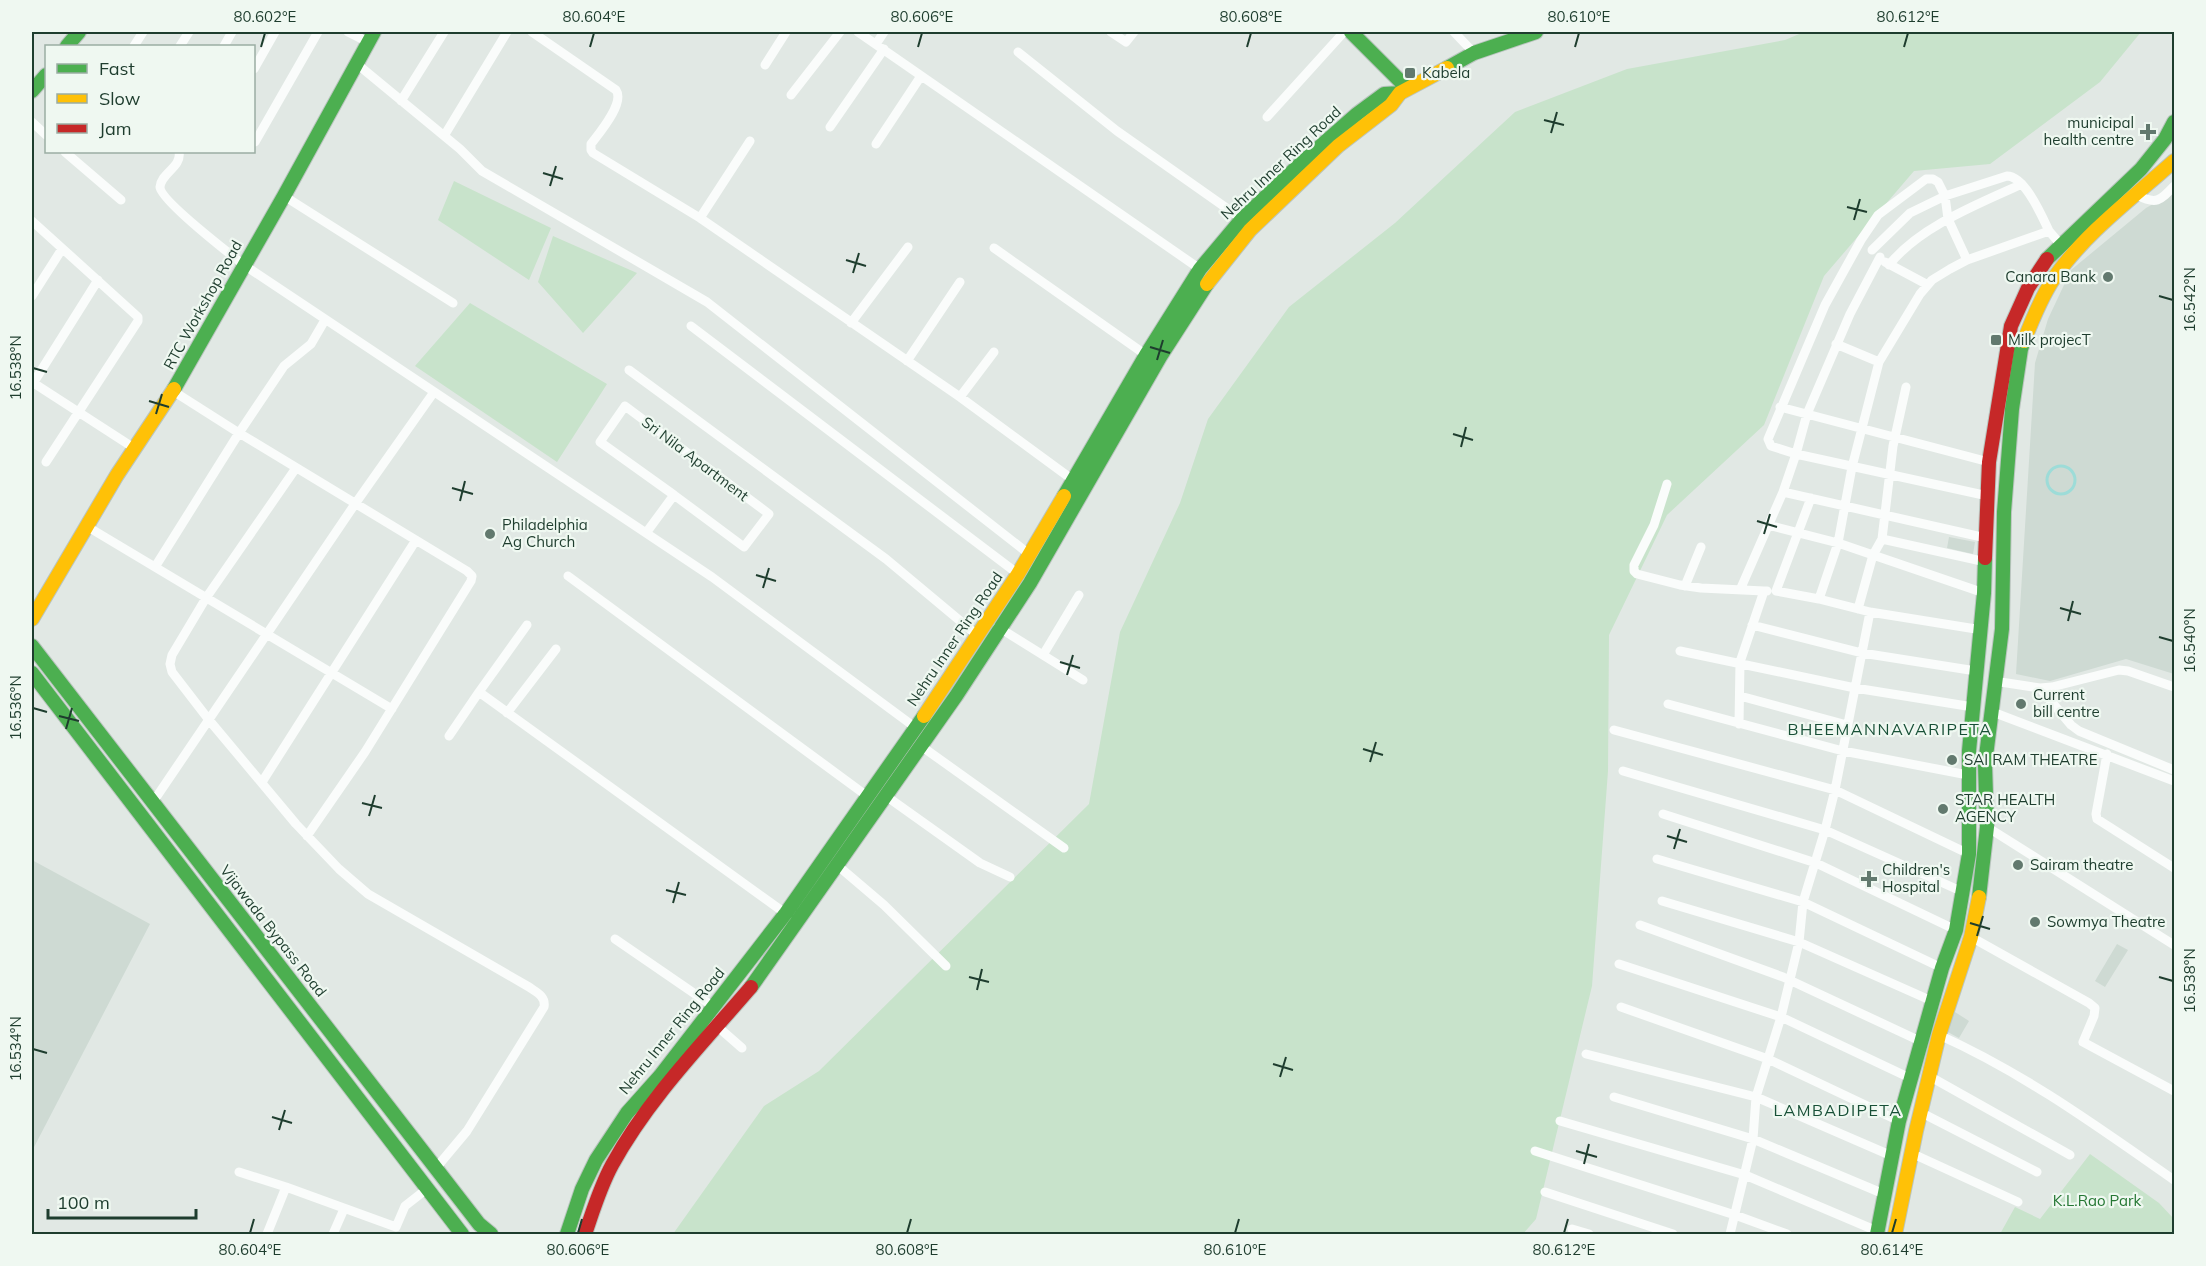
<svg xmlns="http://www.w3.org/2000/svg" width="2206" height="1266" font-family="Mulish,sans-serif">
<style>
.built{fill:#cedad3}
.green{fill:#c8e3cb}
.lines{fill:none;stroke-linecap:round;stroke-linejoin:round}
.stream{stroke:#9ddcd8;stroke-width:3}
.fast-casing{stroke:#bac5bf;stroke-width:16}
.slow-casing{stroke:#bac5bf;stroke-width:16}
.jam-casing{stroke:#bac5bf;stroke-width:16}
.street{stroke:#fafcfb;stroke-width:9}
.fast{stroke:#4caf50;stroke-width:14}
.slow{stroke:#ffc107;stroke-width:14}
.jam{stroke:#c62828;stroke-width:14}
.ticks{fill:none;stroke:#1e3d2e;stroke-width:2}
.poi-dot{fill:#62796e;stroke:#eff8f1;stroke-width:2}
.labels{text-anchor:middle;stroke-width:4.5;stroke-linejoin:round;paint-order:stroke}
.poi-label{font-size:15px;fill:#1e3d2e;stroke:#eff8f1;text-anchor:start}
.street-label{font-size:15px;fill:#1e3d2e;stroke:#eff8f1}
.park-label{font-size:15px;fill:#247733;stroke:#eff8f1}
.neighbourhood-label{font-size:16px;letter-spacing:1.5px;fill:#185037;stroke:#eff8f1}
.neatline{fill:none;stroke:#1e3d2e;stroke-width:2}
.ticks-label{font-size:15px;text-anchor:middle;fill:#1e3d2e}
</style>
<rect width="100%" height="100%" fill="#e1e8e4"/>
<path class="built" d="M2174 192V674L2126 659 2050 681 2016 674 2035 363 2048 319 2071 270 2146 208Z
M1949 537 1975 542 1973 554 1947 548Z
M32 860 150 924 32 1151Z
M2117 944 2128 950 2105 987 2095 981Z
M1955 1012 1969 1021 1959 1038 1944 1030Z"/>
<path class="green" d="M1804 32H2141L2100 82 1990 164 1914 171 1824 276 1764 425 1667 515 1609 635 1608 771 1592 986 1536 1219 1523 1234H673L764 1106 819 1071 1089 804 1120 632 1180 503 1208 419 1289 307 1395 223 1515 112 1627 69 1785 40Z
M454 181 551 228 529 280 438 220Z
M553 236 637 273 583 333 538 282Z
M470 303 607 384 557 462 415 366Z
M2090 1154 2159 1203 2174 1219V1234H2000L2015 1207 2040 1219Z"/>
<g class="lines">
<path class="stream" d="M2047 480a14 14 0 1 1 28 0a14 14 0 1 1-28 0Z"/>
<g class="fast-casing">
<path id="fast" d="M1351 32 1407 88
M67 46 79 32
M1447 68 1474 53 1536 32
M32 91 46 75
M2047 259 2141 169 2165 139 2174 122
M174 389 284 196 374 32
M1064 496 1146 355 1200 269 1242 219 1300 164 1357 114 1384 94 1400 93
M32 646 479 1224 491 1234
M32 673 462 1234
M1979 897 1987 827 1985 764 2002 629 2004 512 2012 409 2021 349 2024 341
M751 987 956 696 1030 583 1160 357 1207 284
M567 1234 582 1189 596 1160 627 1113 660 1076 786 913 924 716
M1877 1234 1899 1121 1942 968 1956 930 1969 854V751L1984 593 1985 558"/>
</g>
<g class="slow-casing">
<path id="slow" d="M1207 284 1250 230 1338 146 1391 105 1400 93 1447 68
M2024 341C2032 320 2042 296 2054 278 2085 233 2134 197 2174 161
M32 619 117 475 174 389
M924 716 1018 574 1064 496
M1895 1234 1916 1131 1939 1035 1971 937 1979 897"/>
</g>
<g class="jam-casing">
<path id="jam" d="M1985 558 1989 462 2011 326 2028 288 2047 259
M585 1234C593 1211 600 1187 612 1165 648 1099 702 1044 751 987"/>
</g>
<path class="street" d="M348 32 368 42
M532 32 616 90C625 103 600 132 591 144V150L593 153 700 218 750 141
M858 32 1200 269
M1111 32 1126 42 1134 32
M1454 32 1474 53
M876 44 884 32
M134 46 143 32
M180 46 189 32
M224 46 232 32
M1018 52 1117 131 1242 219
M357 64 460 149 482 171 707 302 1029 554
M765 65 786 32
M254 69 275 32
M791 95 840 32
M401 101 444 32
M1267 117 1344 32
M32 122 46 135
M830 127 884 49
M444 136 507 32
M255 142 318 32
M876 144 921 76
M65 152 121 200
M179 152C182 167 161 173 160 187 160 200 230 254 244 265L712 577 916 728
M2137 195C2156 205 2160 201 2174 186
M284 196 453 303
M700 218 960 397 1073 480
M32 221 138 317V321L46 462
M994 248 1146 355
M1872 250 1910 213 1945 196 2007 176C2025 176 2042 216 2049 231
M1967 260 1948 219 1945 196 1938 182 1933 179H1926L1878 215 1861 240 1825 305 1768 439 1771 446 1796 454 1988 496
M1885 262 1928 285
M1889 265C1919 227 1978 204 2022 184
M32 296 62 249
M851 323 908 247
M691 326 1018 574
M1836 344 1879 362
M907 361 960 282
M629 370 886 559 977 635
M32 382 134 448
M32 385 98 280
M173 391 239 433 467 571 472 576 471 581 365 752 307 836
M960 397 994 352
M1780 407 1989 462
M296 468 206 598 172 655 170 664 172 672 209 720 296 824 339 869 368 894 529 987C536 992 546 996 544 1007L467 1131 436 1168
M1667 484 1654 525 1634 565V571L1637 574 1680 585 1701 588 1764 591
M1783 492 1986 538
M1811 498 1776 591 1819 599 1870 612 1982 630
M1768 525 1838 543 1984 593
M88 527 392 709
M646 533 674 495 744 547 769 514 625 406 600 442 674 495
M1882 539 1986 562
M155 567 239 433 284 366 311 344 325 320
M568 576 867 796
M1685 586 1701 547
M1740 590 1783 492 1796 454 1807 414 1850 314 1880 257
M1819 599 1838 543 1852 467 1879 362 1920 294 1932 280 1950 269 1967 260 2049 231 2061 245
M1858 609 1873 555 1882 539 1893 446 1906 387
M1752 625 1862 653 1976 671
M998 627 1083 680
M1680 651 1855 688 1973 707
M1043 655 1079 595
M1994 681 2040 688 2052 687 2119 670 2128 671 2174 687
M2040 688 2071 725 2079 731 2174 770
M479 692 527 625
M1740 696 1847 725
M1668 704 1843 751 1968 775
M1990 711 2174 781
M507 713 556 649
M1739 724 1740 662 1764 591H1767
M1614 730 1835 790 1969 854
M449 736 479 692 789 916
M921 746 1064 848
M2107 754 2096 814 2097 819 2174 868
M1623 771 1825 830 1963 892
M262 782 416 540
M886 796 980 863 1010 877
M153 802 355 504 434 392
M1663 814 1816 863 1956 930
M1987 827 2174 945
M1657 859 1803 902 1942 968
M837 865 884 905 946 966
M1662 901 1799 942 1932 1001
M1640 925 1783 977 1920 1041
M1971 937 2089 1003 2095 1008 2094 1016 2083 1042 2174 1091
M615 939 714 1007
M1619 964 1781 1017 1910 1078
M1621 1007 1768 1059 1899 1121
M718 1027 742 1048
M1939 1035C2024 1073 2098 1127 2174 1180
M1586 1054 1756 1097 1892 1156
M1929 1076 2070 1155
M1614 1097 1753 1139 1884 1194
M1920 1112 2037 1172
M1560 1121 1745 1175 1877 1231
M1535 1151 1735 1215 1787 1234
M1911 1153 2018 1202
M239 1172 286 1187 267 1234
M286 1187 396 1227 405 1206 428 1188
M1545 1192 1673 1234
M1572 1229 1589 1234
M333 1234 344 1209
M1730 1234 1753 1139 1756 1097 1781 1017 1799 942 1803 902 1825 830 1835 790 1870 612"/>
<use href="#fast" class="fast"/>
<use href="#slow" class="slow"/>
<use href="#jam" class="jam"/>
</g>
<path class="ticks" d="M261 47 265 33M590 47 594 33M918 47 922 33M1247 47 1251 33M1575 47 1579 33M1904 47 1908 33M1544 120 1564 125M1551 133 1557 112M543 173 563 179M550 186 556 166M1847 207 1867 212M1854 220 1860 199M846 260 866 266M853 273 859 253M2159 296 2173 300M1150 347 1170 353M1157 360 1163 340M33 368 47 372M149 401 169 407M156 414 162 394M1453 434 1473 440M1461 447 1466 427M452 488 473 494M460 501 465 481M1757 521 1777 527M1764 534 1770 514M756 575 776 581M763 588 769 568M2060 608 2081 614M2068 621 2073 601M2159 637 2173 641M1060 662 1080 668M1067 675 1073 655M33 708 47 712M59 716 79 721M66 729 72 708M1363 749 1383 755M1370 762 1376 742M362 803 382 808M369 816 375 795M1667 836 1687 842M1674 849 1680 829M666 890 686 895M673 903 679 882M1970 923 1990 929M1977 936 1983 916M969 977 989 982M2159 977 2173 981M977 990 982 969M33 1049 47 1053M1273 1064 1293 1070M1280 1077 1286 1057M272 1117 292 1123M279 1130 285 1110M1576 1151 1597 1157M1584 1164 1589 1144M250 1233 254 1219M578 1233 582 1219M907 1233 911 1219M1235 1233 1239 1219M1564 1233 1568 1219M1892 1233 1896 1219"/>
<g class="poi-dot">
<rect x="1404" y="67" width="12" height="12" rx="3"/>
<path d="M2145 123h6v6h6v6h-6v6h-6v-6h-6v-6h6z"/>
<circle cx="2108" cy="277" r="6"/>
<rect x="1990" y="334" width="12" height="12" rx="3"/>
<circle cx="490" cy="534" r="6"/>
<circle cx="2021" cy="704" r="6"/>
<circle cx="1952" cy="760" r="6"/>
<circle cx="1943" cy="809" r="6"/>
<circle cx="2018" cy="865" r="6"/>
<path d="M1866 870h6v6h6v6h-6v6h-6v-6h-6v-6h6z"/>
<circle cx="2035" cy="922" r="6"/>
</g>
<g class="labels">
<g class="poi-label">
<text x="1422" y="78">Kabela</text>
<text x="2134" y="128" text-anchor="end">municipal<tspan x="2134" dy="17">health centre</tspan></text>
<text x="2096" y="282" text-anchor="end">Canara Bank</text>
<text x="2008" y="345">Milk projecT</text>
<text x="502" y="530">Philadelphia<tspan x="502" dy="17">Ag Church</tspan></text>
<text x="2033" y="700">Current<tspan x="2033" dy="17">bill centre</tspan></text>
<text x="1964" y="765">SAI RAM THEATRE</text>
<text x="1955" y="805">STAR HEALTH<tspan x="1955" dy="17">AGENCY</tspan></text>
<text x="2030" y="870">Sairam theatre</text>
<text x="1882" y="875">Children's<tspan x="1882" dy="17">Hospital</tspan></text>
<text x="2047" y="927">Sowmya Theatre</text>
</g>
<g class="street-label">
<text transform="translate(1281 163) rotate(-43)" y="5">Nehru Inner Ring Road</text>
<text transform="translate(203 305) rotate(-61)" y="5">RTC Workshop Road</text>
<text transform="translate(695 459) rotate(37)" y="5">Sri Nila Apartment</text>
<text transform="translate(955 639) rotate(-56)" y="5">Nehru Inner Ring Road</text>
<text transform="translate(273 931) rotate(52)" y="5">Vijawada Bypass Road</text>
<text transform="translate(672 1031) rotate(-51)" y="5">Nehru Inner Ring Road</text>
</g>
<g class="park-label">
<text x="2097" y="1206">K.L.Rao Park</text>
</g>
<g class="neighbourhood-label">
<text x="1890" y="735">BHEEMANNAVARIPETA</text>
<text x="1838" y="1116">LAMBADIPETA</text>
</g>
</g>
<rect width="2206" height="1266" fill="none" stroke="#eff8f1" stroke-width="66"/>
<rect x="45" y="45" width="210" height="108" fill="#eff8f1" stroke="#9bada3" stroke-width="1.5"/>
<rect x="57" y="64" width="30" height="9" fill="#4caf50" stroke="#9bada3" stroke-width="1.5"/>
<text x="99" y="75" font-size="18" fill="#1e3d2e">Fast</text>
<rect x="57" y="94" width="30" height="9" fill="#ffc107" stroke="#9bada3" stroke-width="1.5"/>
<text x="99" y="105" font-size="18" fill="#1e3d2e">Slow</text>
<rect x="57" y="124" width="30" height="9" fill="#c62828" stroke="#9bada3" stroke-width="1.5"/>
<text x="99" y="135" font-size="18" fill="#1e3d2e">Jam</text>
<path d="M48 1209v9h148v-9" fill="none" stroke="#1e3d2e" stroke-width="3"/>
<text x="57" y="1209" font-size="18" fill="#1e3d2e" stroke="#eff8f1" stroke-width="4.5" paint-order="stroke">100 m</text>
<rect x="33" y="33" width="2140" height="1200" class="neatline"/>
<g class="ticks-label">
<text x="265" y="22">80.602°E</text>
<text x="594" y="22">80.604°E</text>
<text x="922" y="22">80.606°E</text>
<text x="1251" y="22">80.608°E</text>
<text x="1579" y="22">80.610°E</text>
<text x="1908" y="22">80.612°E</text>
<text transform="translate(2190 300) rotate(-90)" y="5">16.542°N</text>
<text transform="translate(16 368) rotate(-90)" y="5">16.538°N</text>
<text transform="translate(2190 641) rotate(-90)" y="5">16.540°N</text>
<text transform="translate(16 708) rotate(-90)" y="5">16.536°N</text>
<text transform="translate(2190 981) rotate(-90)" y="5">16.538°N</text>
<text transform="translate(16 1049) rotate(-90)" y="5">16.534°N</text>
<text x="250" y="1255">80.604°E</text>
<text x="578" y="1255">80.606°E</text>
<text x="907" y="1255">80.608°E</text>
<text x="1235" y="1255">80.610°E</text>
<text x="1564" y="1255">80.612°E</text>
<text x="1892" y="1255">80.614°E</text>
</g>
</svg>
